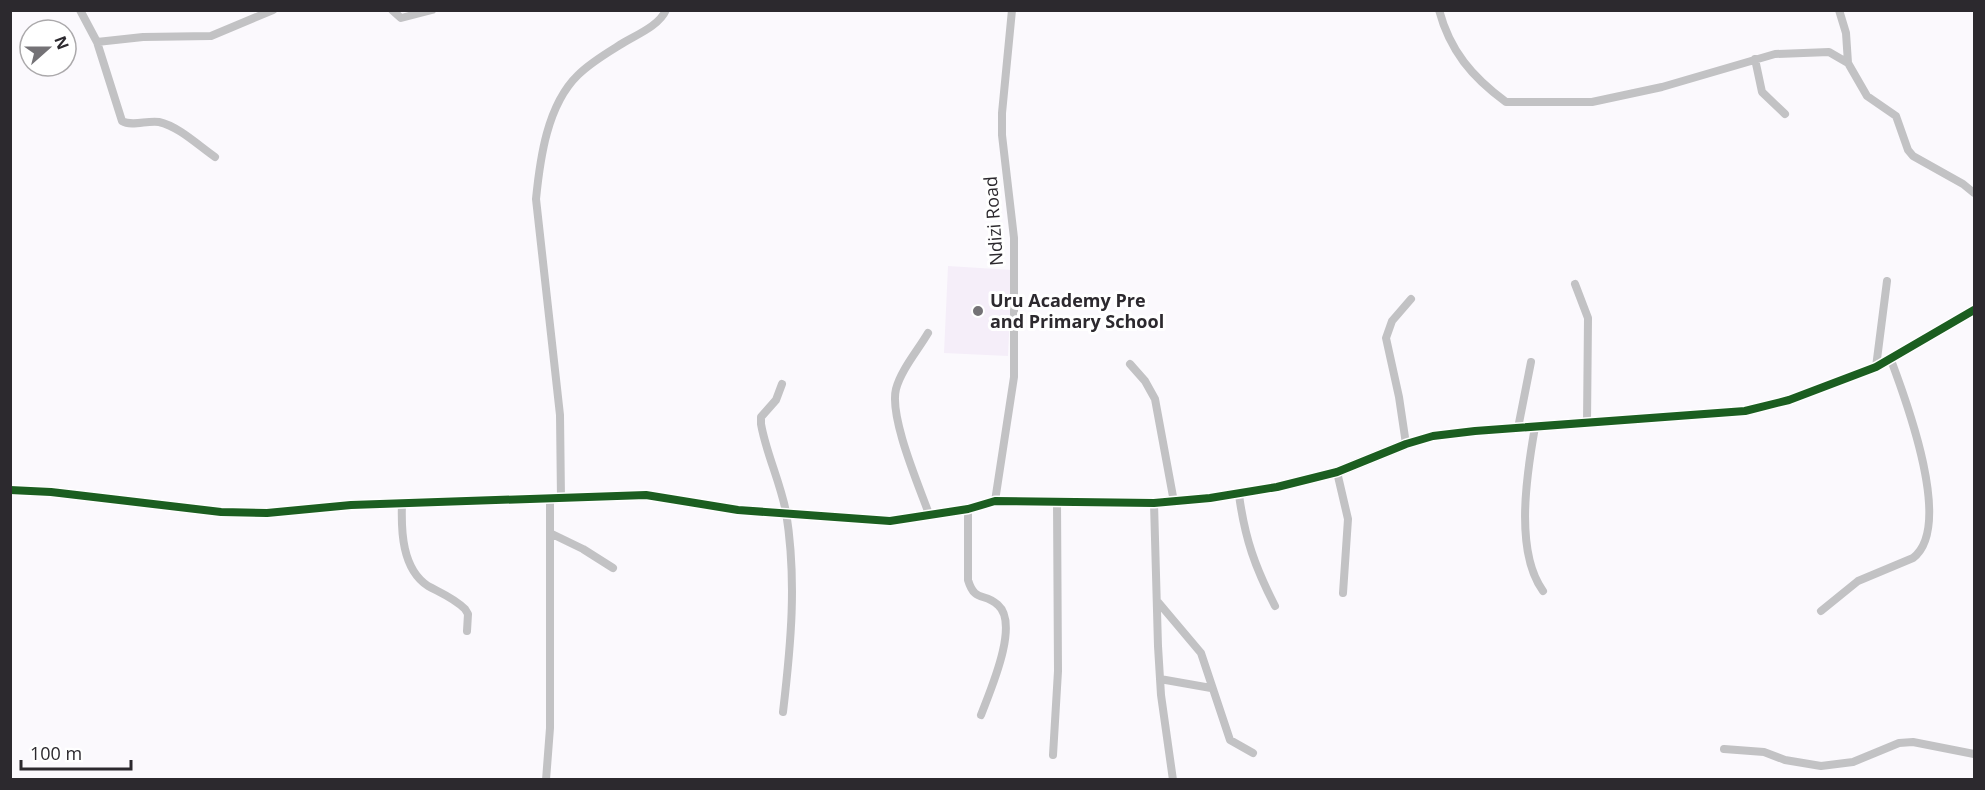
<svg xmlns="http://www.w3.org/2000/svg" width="1985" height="790" font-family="'Open Sans',sans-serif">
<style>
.built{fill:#f5eef9}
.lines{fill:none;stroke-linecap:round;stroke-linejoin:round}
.minor{stroke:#c2c2c4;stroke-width:8}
.tertiary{stroke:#c2c2c4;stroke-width:10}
.cycleway-casing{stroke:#fff;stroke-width:11}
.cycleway{stroke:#1b5e20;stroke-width:8}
.poi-dot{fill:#747276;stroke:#fff;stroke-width:2}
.labels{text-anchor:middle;stroke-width:6;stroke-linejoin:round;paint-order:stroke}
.street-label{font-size:18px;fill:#2c292e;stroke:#fff}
.poi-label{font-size:18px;font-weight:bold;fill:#2c292e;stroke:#fff;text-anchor:start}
</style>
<rect width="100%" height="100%" fill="#fbf9fd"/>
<path class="built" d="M948 266 1012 270 1008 356 944 353Z"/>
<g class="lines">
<path class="minor" d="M80 10 97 42 122 121C132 127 147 120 159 122 178 126 199 146 215 157
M392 10 401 18 432 10
M1439 10C1450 51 1472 77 1506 102H1592L1662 87 1775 54 1829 52 1848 63 1867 96 1896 116 1908 150 1913 156 1963 184 1974 193
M1839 10 1846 33 1848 63
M97 42 143 37 211 36 273 10
M1755 59 1762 92 1785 114
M1575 284 1588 318 1587 423
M928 333C918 350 901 370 896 389 889 417 919 486 929 514
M1130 364 1145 381 1155 399 1174 502
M1876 367 1887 281
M782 384 776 400 761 417V424C766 453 780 481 786 512 797 580 791 644 783 712
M1535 427C1527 472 1514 551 1543 591
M1518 428 1531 362
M1406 444 1399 397 1386 338 1392 321 1411 299
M1337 472 1348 519 1343 593
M1239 495C1245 539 1255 567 1275 606
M561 499 560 415 536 199C540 159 547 105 578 75 591 62 607 53 623 43 636 35 659 26 666 10
M995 501 1014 377V238L1002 135V113L1012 10
M402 503C401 531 402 569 428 586 441 593 454 598 465 609L468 614 467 631
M1154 503 1158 646 1161 695 1173 780
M968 509V580C975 603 984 592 998 605 1020 624 990 691 981 715
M552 534 583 549 613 568
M1158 602 1201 653 1230 740 1253 753
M1821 611 1858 581 1913 558C1954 527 1906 400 1891 360
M1160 679 1211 688
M1724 749 1764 752 1785 760 1821 766 1853 762 1899 743 1913 742 1974 754
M1053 755 1058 671 1057 502
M546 780 550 728V499"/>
<path class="tertiary" d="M10 490 51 492 221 512 267 513 351 505 646 495 738 510 890 521 968 509 995 501 1154 503 1210 498 1277 487 1337 472 1406 444 1433 436 1475 431 1745 411 1789 400 1876 367 1974 310"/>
<g class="cycleway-casing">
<path id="cycleway" d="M10 490 51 492 221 512 267 513 351 505 646 495 738 510 890 521 968 509 995 501 1154 503 1210 498 1277 487 1337 472 1406 444 1433 436 1475 431 1745 411 1789 400 1876 367 1974 310"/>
</g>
<use href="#cycleway" class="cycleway"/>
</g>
<circle class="poi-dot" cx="978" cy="311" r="6"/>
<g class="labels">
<g class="street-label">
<text transform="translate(994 221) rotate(-94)" y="6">Ndizi Road</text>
</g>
<g class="poi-label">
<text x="990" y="307">Uru Academy Pre<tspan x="990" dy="21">and Primary School</tspan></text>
</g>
</g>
<rect width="1985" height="790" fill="none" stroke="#2c292e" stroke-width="24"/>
<g transform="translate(48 48) rotate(69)"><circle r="28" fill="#ffffff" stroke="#aba9ab" stroke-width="1.5"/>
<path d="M0-4.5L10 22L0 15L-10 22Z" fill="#747276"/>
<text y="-9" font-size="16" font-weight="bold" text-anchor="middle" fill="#2c292e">N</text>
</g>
<path d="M21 760v9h110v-9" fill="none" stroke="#2c292e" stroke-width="3"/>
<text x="30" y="760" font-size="18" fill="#2c292e" stroke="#ffffff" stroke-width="4.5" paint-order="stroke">100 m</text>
</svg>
